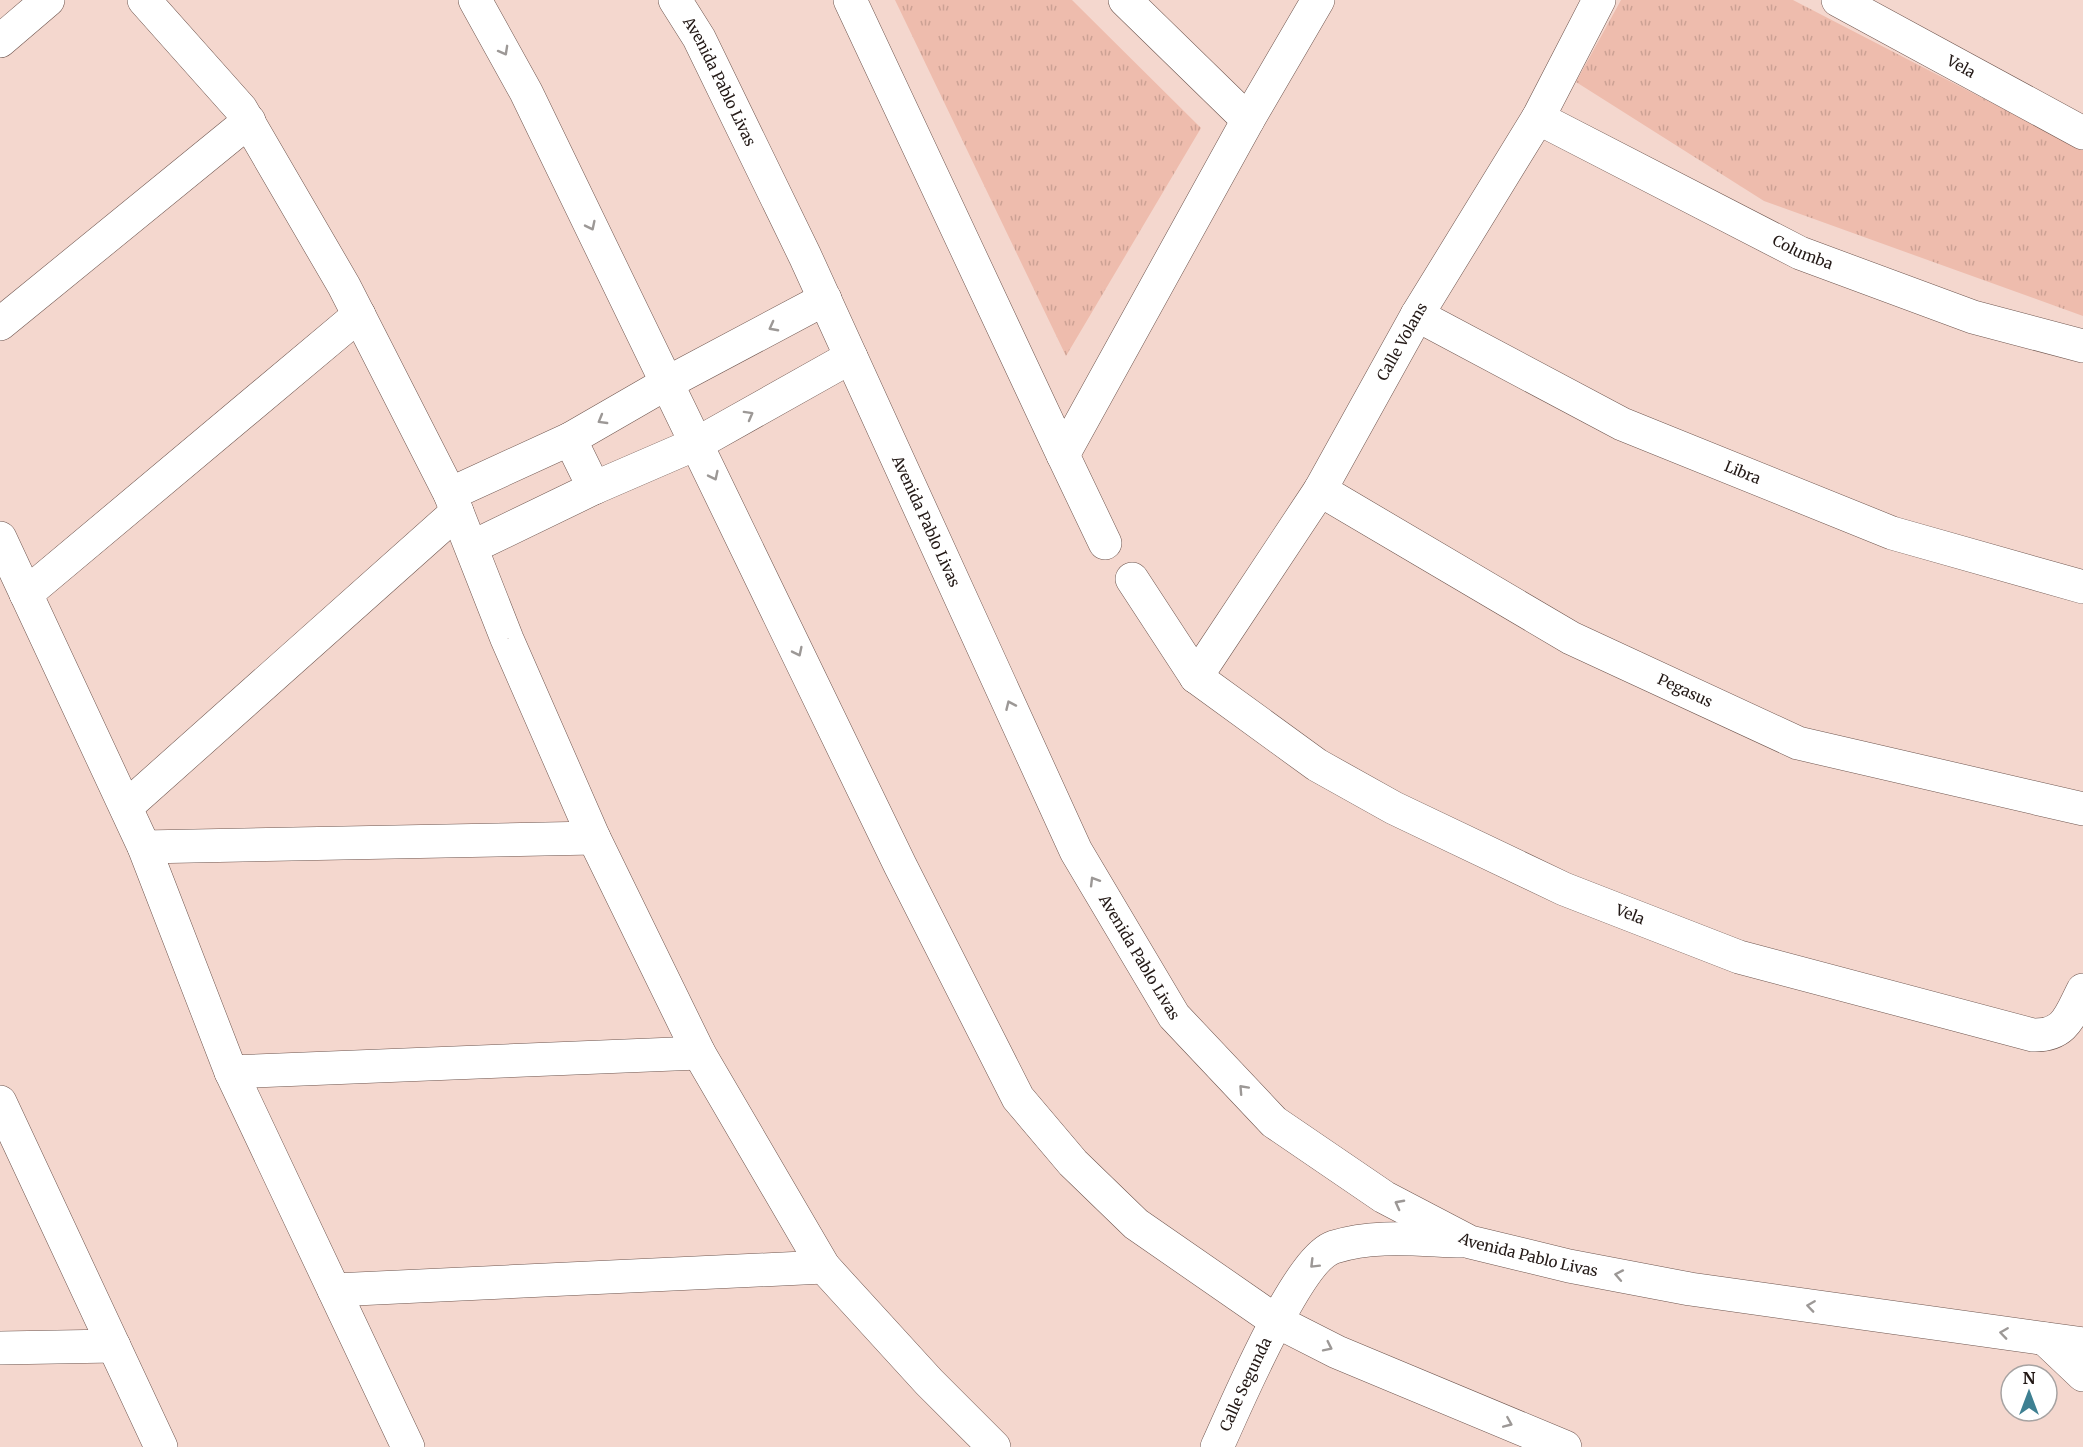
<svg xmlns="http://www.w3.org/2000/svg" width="2083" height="1447" font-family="Merriweather,serif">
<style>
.park{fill:url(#park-tufts)}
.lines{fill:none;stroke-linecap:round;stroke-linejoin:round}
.minor-casing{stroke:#6e554e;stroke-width:34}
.minor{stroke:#fff;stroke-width:33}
.oneway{stroke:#9c9896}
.labels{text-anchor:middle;stroke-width:6;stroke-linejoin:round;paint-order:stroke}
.street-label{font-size:15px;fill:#231916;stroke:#fff}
</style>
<defs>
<pattern id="park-tufts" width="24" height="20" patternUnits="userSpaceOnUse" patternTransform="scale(1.5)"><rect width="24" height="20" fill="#eebcad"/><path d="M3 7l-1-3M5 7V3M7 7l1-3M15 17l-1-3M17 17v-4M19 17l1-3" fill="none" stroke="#cca194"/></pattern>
</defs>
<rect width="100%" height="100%" fill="#f4d7ce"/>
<path class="park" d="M895 0H1072L1201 128 1066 356Z
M1621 0H1793L2083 150V316L1764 201 1576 82Z"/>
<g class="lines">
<g class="minor-casing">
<g id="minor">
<path d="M144 0 241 109 344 286 450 494 507 639 594 838 699 1053 824 1267 929 1382 994 1447"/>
<path d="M475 0 526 92 900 865 1018 1098 1073 1163 1136 1224 1276 1321 1337 1352 1565 1447"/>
<path id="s1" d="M675 0 699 38 805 256 1076 851 1174 1016 1274 1122 1384 1197 1470 1242 1569 1266 1690 1289 2083 1344"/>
<path d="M850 0 1063 455 1248 120 1318 0"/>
<path d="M1125 0 1248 120"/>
<path id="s2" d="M1838 0 2083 133"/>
<path d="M0 41 48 0"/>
<path id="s3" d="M1538 118 1800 253 1973 317 2083 346"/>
<path id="s4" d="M1417 315 1622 424 1892 533 2083 587"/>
<path d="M0 324 249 121"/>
<path d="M570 439 594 488"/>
<path d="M1063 455 1105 543"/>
<path id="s5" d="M1320 490 1571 638 1798 743 2083 809"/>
<path d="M450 494 570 439 667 383 825 299"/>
<path d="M0 538 144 847 231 1072 408 1447"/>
<path d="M472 547 594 488 698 443 851 357"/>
<path id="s6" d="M1132 579 1196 677 1317 765 1394 808 1564 889 1739 957 2033 1035C2066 1036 2070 1015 2083 990"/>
<path d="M26 594 359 315"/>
<path id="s7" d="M1196 677 1320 490 1417 315 1538 118 1599 0"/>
<path d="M126 807 457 512"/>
<path d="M144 847 594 838"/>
<path d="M231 1072 699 1053"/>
<path d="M0 1102 161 1447"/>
<path d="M334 1290 824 1267"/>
<path d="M2045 1339 2083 1375"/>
<path d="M0 1348 114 1346"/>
<path id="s8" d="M1217 1447C1235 1408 1297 1259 1334 1247 1376 1234 1419 1240 1462 1241"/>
</g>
</g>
<use href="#minor" class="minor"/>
</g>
<defs><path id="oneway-chevron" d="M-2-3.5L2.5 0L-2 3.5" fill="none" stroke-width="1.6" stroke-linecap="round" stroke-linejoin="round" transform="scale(1.5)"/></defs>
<g class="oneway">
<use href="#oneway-chevron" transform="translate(504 51) rotate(61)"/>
<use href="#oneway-chevron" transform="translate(591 226) rotate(64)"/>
<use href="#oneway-chevron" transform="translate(773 327) rotate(152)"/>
<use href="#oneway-chevron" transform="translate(749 415) rotate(-29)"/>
<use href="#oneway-chevron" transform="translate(602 420) rotate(150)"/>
<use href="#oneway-chevron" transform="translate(714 476) rotate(64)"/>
<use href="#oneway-chevron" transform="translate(798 652) rotate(64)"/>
<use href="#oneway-chevron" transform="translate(1010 705) rotate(-114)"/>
<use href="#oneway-chevron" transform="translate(1094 881) rotate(-121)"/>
<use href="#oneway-chevron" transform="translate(1243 1089) rotate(-133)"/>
<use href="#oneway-chevron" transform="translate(1399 1204) rotate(-152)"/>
<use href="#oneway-chevron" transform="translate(1314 1264) rotate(135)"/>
<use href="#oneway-chevron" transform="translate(1619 1275) rotate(-169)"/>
<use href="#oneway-chevron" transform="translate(1811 1306) rotate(-172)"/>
<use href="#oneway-chevron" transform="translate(2004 1333) rotate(-172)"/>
<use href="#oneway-chevron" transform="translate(1328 1347) rotate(26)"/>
<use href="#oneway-chevron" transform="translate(1508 1423) rotate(23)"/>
</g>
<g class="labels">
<g class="street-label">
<text dy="5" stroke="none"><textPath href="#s2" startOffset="140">Vela</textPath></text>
<text dy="5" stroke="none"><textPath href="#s1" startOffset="93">Avenida Pablo Livas</textPath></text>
<text dy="5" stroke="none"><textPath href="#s3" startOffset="297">Columba</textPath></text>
<text dy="5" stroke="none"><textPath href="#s7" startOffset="394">Calle Volans</textPath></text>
<text dy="5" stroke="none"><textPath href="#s4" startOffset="362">Libra</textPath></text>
<text dy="5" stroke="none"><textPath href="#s1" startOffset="579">Avenida Pablo Livas</textPath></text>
<text dy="5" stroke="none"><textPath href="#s5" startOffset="417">Pegasus</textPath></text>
<text dy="5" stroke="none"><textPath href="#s6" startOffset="614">Vela</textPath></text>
<text dy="5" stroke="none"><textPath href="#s1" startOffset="1065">Avenida Pablo Livas</textPath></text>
<text dy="5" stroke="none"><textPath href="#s1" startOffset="1569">Avenida Pablo Livas</textPath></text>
<text dy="5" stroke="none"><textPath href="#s8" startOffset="69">Calle Segunda</textPath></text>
</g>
</g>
<g transform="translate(2029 1393)"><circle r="28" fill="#ffffff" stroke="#a7a3a2" stroke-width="1.5"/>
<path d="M0-4.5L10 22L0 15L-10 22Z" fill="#3e8092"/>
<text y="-9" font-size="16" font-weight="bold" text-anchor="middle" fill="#231916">N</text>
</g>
</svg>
